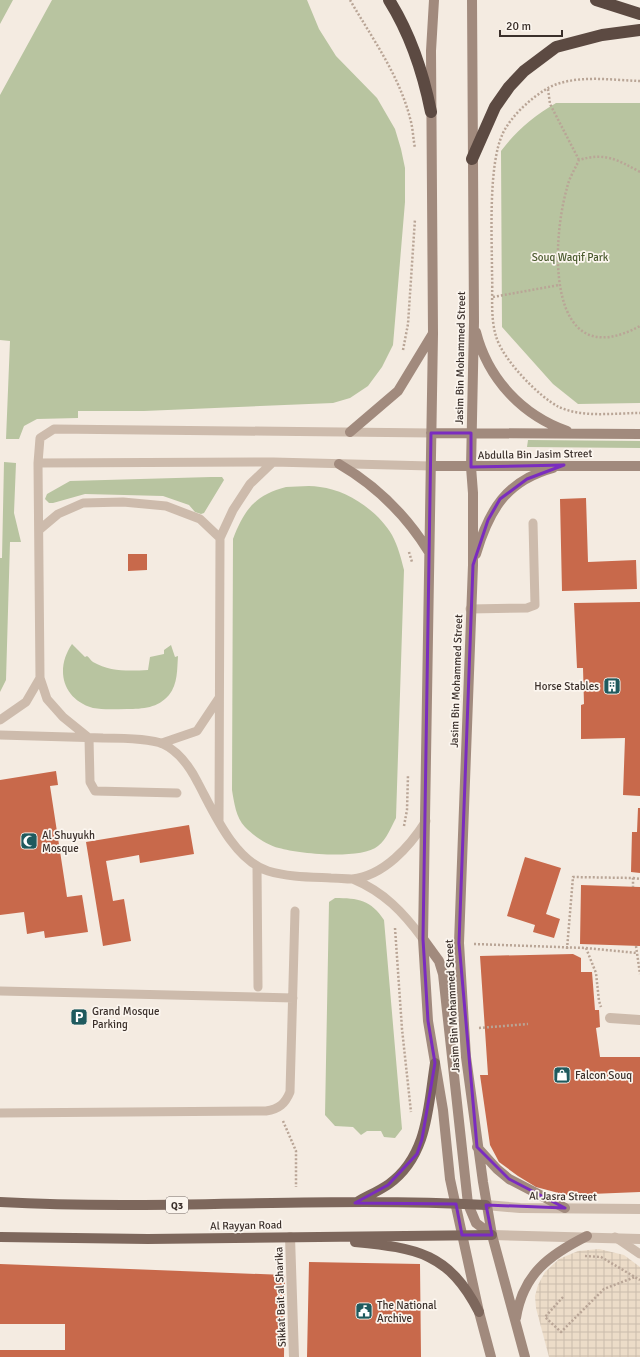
<svg xmlns="http://www.w3.org/2000/svg" width="640" height="1357" font-family="Signika,sans-serif">
<style>
.green{fill:#b8c4a0}
.plaza{fill:url(#plaza-grid)}
.building{fill:#c8694b}
.lines{fill:none;stroke-linecap:round;stroke-linejoin:round}
.path{stroke:#b9a596;stroke-width:2.5;stroke-dasharray:2 2;stroke-linecap:butt}
.lane{stroke:#cdbbac;stroke-width:9}
.street{stroke:#cdbbac;stroke-width:10}
.secondary{stroke:#a18a7d;stroke-width:10}
.primary{stroke:#7d675c;stroke-width:10}
.highway{stroke:#5c4a42;stroke-width:12}
.marked{fill:none;stroke:#7b2cbf;stroke-width:3;stroke-linejoin:round}
.labels{text-anchor:middle;stroke-width:3.5;stroke-linejoin:round;paint-order:stroke}
.shield{fill:#fbf5ee;stroke:#756b66;stroke-width:1}
.shield-label{font-size:10px;font-weight:bold;fill:#3b302b}
.park-label{font-size:11px;fill:#4a5a2e;stroke:#fbf5ee}
.street-label{font-size:11px;fill:#3b302b;stroke:#fbf5ee}
.poi-label{font-size:11px;fill:#3b302b;stroke:#fbf5ee;text-anchor:start}
</style>
<defs>
<pattern id="plaza-grid" width="8" height="8" patternUnits="userSpaceOnUse"><rect width="8" height="8" fill="#ecdcc8"/><path d="M0 4h8M4 0v8" fill="none" stroke="#cbbdac"/></pattern>
</defs>
<rect width="100%" height="100%" fill="#f4ebe1"/>
<path class="green" d="M0 0H13L0 24Z
M52 0H307L319 29 336 56 377 98 395 129 401 149 405 168V202L393 345 382 367 368 386 350 398 333 403 144 411H78V418L37 419 24 426 19 439H6L10 341 0 340V95Z
M556 103H640V403L578 404 553 384 502 327 501 151C516 131 534 116 556 103Z
M528 440 640 441V448L527 447Z
M4 462 16 463 14 513 21 542H10L6 680 0 692V558H2Z
M211 477H222L224 480 204 513 201 514 195 512 189 505 163 496 85 494 53 503H49L45 499 47 494 70 481Z
M286 487C297 487 309 485 320 487 347 490 378 511 392 535 398 546 401 558 404 570L396 818C391 827 387 839 378 846 361 860 300 854 279 848 267 845 254 836 245 827 236 818 234 802 232 790L233 539C244 510 255 495 286 487Z
M72 644 85 657 87 656C90 658 90 660 93 662 110 672 129 671 148 670L150 657 164 654V650L171 645 175 657 178 656C177 669 178 684 169 695 158 708 143 709 127 709 116 709 104 710 93 708 62 699 55 669 72 644Z
M335 898C358 898 371 900 384 920L402 1129 395 1138 384 1137 381 1131H367L361 1135 353 1127 335 1126 325 1115 329 902Z"/>
<path class="plaza" d="M599 1249 624 1255 640 1267V1357H549L536 1308 535 1296 538 1285 545 1272 559 1259 578 1251Z"/>
<path class="building" d="M586 498 588 562 636 560 637 589 562 591 560 499Z
M128 554H147V570L128 571Z
M640 602V796L623 795 625 738 581 739V705L584 704 583 668H577L574 603Z
M56 771 58 785 50 786 67 897 82 895 88 932 45 938 44 931 27 934 24 912 0 915V780Z
M638 808H640V873L631 872 632 832H637Z
M189 825 194 854 140 863 139 855 106 861 113 901 124 899 131 941 103 946 86 842Z
M525 857 561 868 546 914 560 919 554 938 533 932 535 925 507 916Z
M581 885 640 887V946L580 944Z
M573 954 581 958V972H592L595 1010H599L600 1027 596 1028 600 1057H640V1192L566 1195 536 1187 518 1176 499 1162 490 1145 480 1075H488L480 956Z
M309 1262 420 1264 421 1357H307Z
M0 1264 285 1275 284 1357H0V1350H65V1324H0Z"/>
<g class="lines">
<path class="path" d="M350 0C372 38 399 75 410 118 413 128 413 138 415 148
M640 81C611 80 574 74 548 88 531 98 512 115 503 133 488 164 492 237 492 273 493 293 490 317 496 336 502 359 539 397 559 407 583 418 614 413 640 413
M548 89 550 104 579 160
M640 172C618 160 605 152 579 160 575 169 569 178 567 188 551 243 546 377 640 326
M493 297 559 285
M403 350 408 324 415 219
M409 552 412 562
M404 826 407 810 408 775
M633 878 640 879
M395 928 402 1029 411 1112
M474 944 586 948 637 953
M636 946 640 974
M586 948 596 973 599 1001 601 1007
M567 949 573 877 633 878V887
M479 1028 528 1024
M283 1121 296 1151V1187
M585 1256 601 1257 640 1280
M563 1297 545 1317 561 1332 604 1289 635 1277"/>
<path class="lane" d="M38 463 273 462 431 466
M39 530 58 514 83 503 123 502 166 506 200 519 220 538 219 822
M220 538 233 510 250 484 273 462
M470 609 527 608 535 605 533 523
M0 720 26 702 40 678
M0 735C34 736 69 737 103 738 119 738 149 738 163 744 180 752 190 767 198 783 214 813 234 860 268 871 288 877 310 877 331 878 338 878 345 879 352 879 384 876 410 846 426 821
M162 743 197 731 219 698
M177 793 95 791 90 782 89 738 63 717 47 699 40 678 38 463 40 438 54 429 431 433
M257 867 258 987
M353 879C384 892 403 912 423 939
M0 991 293 998
M0 1113 266 1111C279 1109 285 1104 290 1092L295 911
M615 1237 640 1254"/>
<path class="street" d="M610 1018 640 1020
M486 1205 520 1208 640 1209
M492 1235 640 1239
M290 1237 294 1357"/>
<path class="secondary" d="M434 0 431 51 433 334 423 939 428 1021 443 1110 450 1179 479 1312 491 1357
M472 0 474 322 471 467 473 493V565L459 943 466 1057 483 1182 492 1235 525 1357
M476 332C488 379 522 415 567 431
M350 432 398 391 432 335
M431 433 640 434
M339 464C377 486 406 515 429 552
M431 466H640
M476 554C489 510 506 481 553 468
M423 939 439 961 443 974 468 1204 476 1223 492 1235
M477 1147 497 1169 509 1179 565 1208
M516 1318C523 1274 549 1255 587 1236"/>
<path class="primary" d="M0 1202C162 1211 324 1196 486 1205
M357 1202C367 1196 379 1191 389 1184 428 1156 428 1107 435 1063
M0 1237 148 1239 492 1235
M355 1242C417 1248 449 1253 479 1312"/>
<path class="highway" d="M389 0C411 35 423 72 431 112
M596 0 640 14
M472 159 495 107 509 87 524 71 556 47 602 35 640 30"/>
</g>
<path class="marked" d="M431 433H471V467L564 465 527 479 500 499 488 520 473 565 459 943 477 1147 509 1179 565 1208 486 1205 492 1235H462L456 1204 355 1203 388 1185 417 1154 422 1139 435 1063 428 1021 423 939Z"/>
<defs>
<g id="building-square" transform="scale(0.9)"><rect x="-9" y="-9" width="18" height="18" rx="4" fill="#1f5a5e" stroke="#fbf5ee"/><path d="M-4-6H4V6H1V3H-1V6H-4ZM-2.5-4.3h1.7v1.8h-1.7ZM.8-4.3h1.7v1.8H.8ZM-2.5-1h1.7V.8h-1.7ZM.8-1h1.7V.8H.8Z" fill="#fff"/></g>
<g id="mosque-square" transform="scale(0.9)"><rect x="-9" y="-9" width="18" height="18" rx="4" fill="#1f5a5e" stroke="#fbf5ee"/><path d="M3.5-4.9A6 6 0 1 0 3.5 4.9A5 5 0 1 1 3.5-4.9Z" fill="#fff"/></g>
<g id="parking-square" transform="scale(0.9)"><rect x="-9" y="-9" width="18" height="18" rx="4" fill="#1f5a5e" stroke="#fbf5ee"/><path d="M-3.5-5.5H1a3.5 3.5 0 0 1 0 7H-1V5.5H-3.5ZM-1-3.4V-.6H.8a1.4 1.4 0 0 0 0-2.8Z" fill="#fff"/></g>
<g id="shop-square" transform="scale(0.9)"><rect x="-9" y="-9" width="18" height="18" rx="4" fill="#1f5a5e" stroke="#fbf5ee"/><path d="M-5-2.5h2.3a2.7 3.5 0 0 1 5.4 0H5L5.5 6h-11ZM-1.5-2.5h3a1.5 2.3 0 0 0-3 0Z" fill="#fff"/></g>
<g id="civic-square" transform="scale(0.9)"><rect x="-9" y="-9" width="18" height="18" rx="4" fill="#1f5a5e" stroke="#fbf5ee"/><path d="M-.6-6.5H3V-4.5H.6V-3L4-1V1h2V6H-6V1h2V-1L-.6-3ZM-1.2 2.5V6h2.4V2.5Z" fill="#fff"/></g>
</defs>
<g fill-rule="evenodd">
<use href="#building-square" x="612" y="686"/>
<use href="#mosque-square" x="29" y="841"/>
<use href="#parking-square" x="79" y="1017"/>
<use href="#shop-square" x="562" y="1075"/>
<use href="#civic-square" x="364" y="1311"/>
</g>
<g class="labels">
<rect class="shield" x="166" y="1197" width="22" height="16" rx="3"/>
<g class="shield-label">
<text x="177" y="1209">Q3</text>
</g>
<g class="park-label">
<text x="570" y="261">Souq Waqif Park</text>
</g>
<g class="street-label">
<text transform="translate(460 358) rotate(-89)" y="4">Jasim Bin Mohammed Street</text>
<text transform="translate(535 454) rotate(-1)" y="4">Abdulla Bin Jasim Street</text>
<text transform="translate(456 681) rotate(-88)" y="4">Jasim Bin Mohammed Street</text>
<text transform="translate(452 1006) rotate(-93)" y="4">Jasim Bin Mohammed Street</text>
<text transform="translate(563 1196) rotate(1)" y="4">Al Jasra Street</text>
<text transform="translate(246 1225) rotate(-1)" y="4">Al Rayyan Road</text>
<text transform="translate(280 1297) rotate(-92)" y="4">Sikkat Bait al Sharika</text>
</g>
<g class="poi-label">
<text x="599" y="690" text-anchor="end">Horse Stables</text>
<text x="42" y="839">Al Shuyukh<tspan x="42" dy="13">Mosque</tspan></text>
<text x="92" y="1015">Grand Mosque<tspan x="92" dy="13">Parking</tspan></text>
<text x="575" y="1079">Falcon Souq</text>
<text x="377" y="1309">The National<tspan x="377" dy="13">Archive</tspan></text>
</g>
</g>
<path d="M500 30v6h62v-6" fill="none" stroke="#3b302b" stroke-width="2"/>
<text x="506" y="30" font-size="12" fill="#3b302b" stroke="#fbf5ee" stroke-width="3" paint-order="stroke">20 m</text>
</svg>
